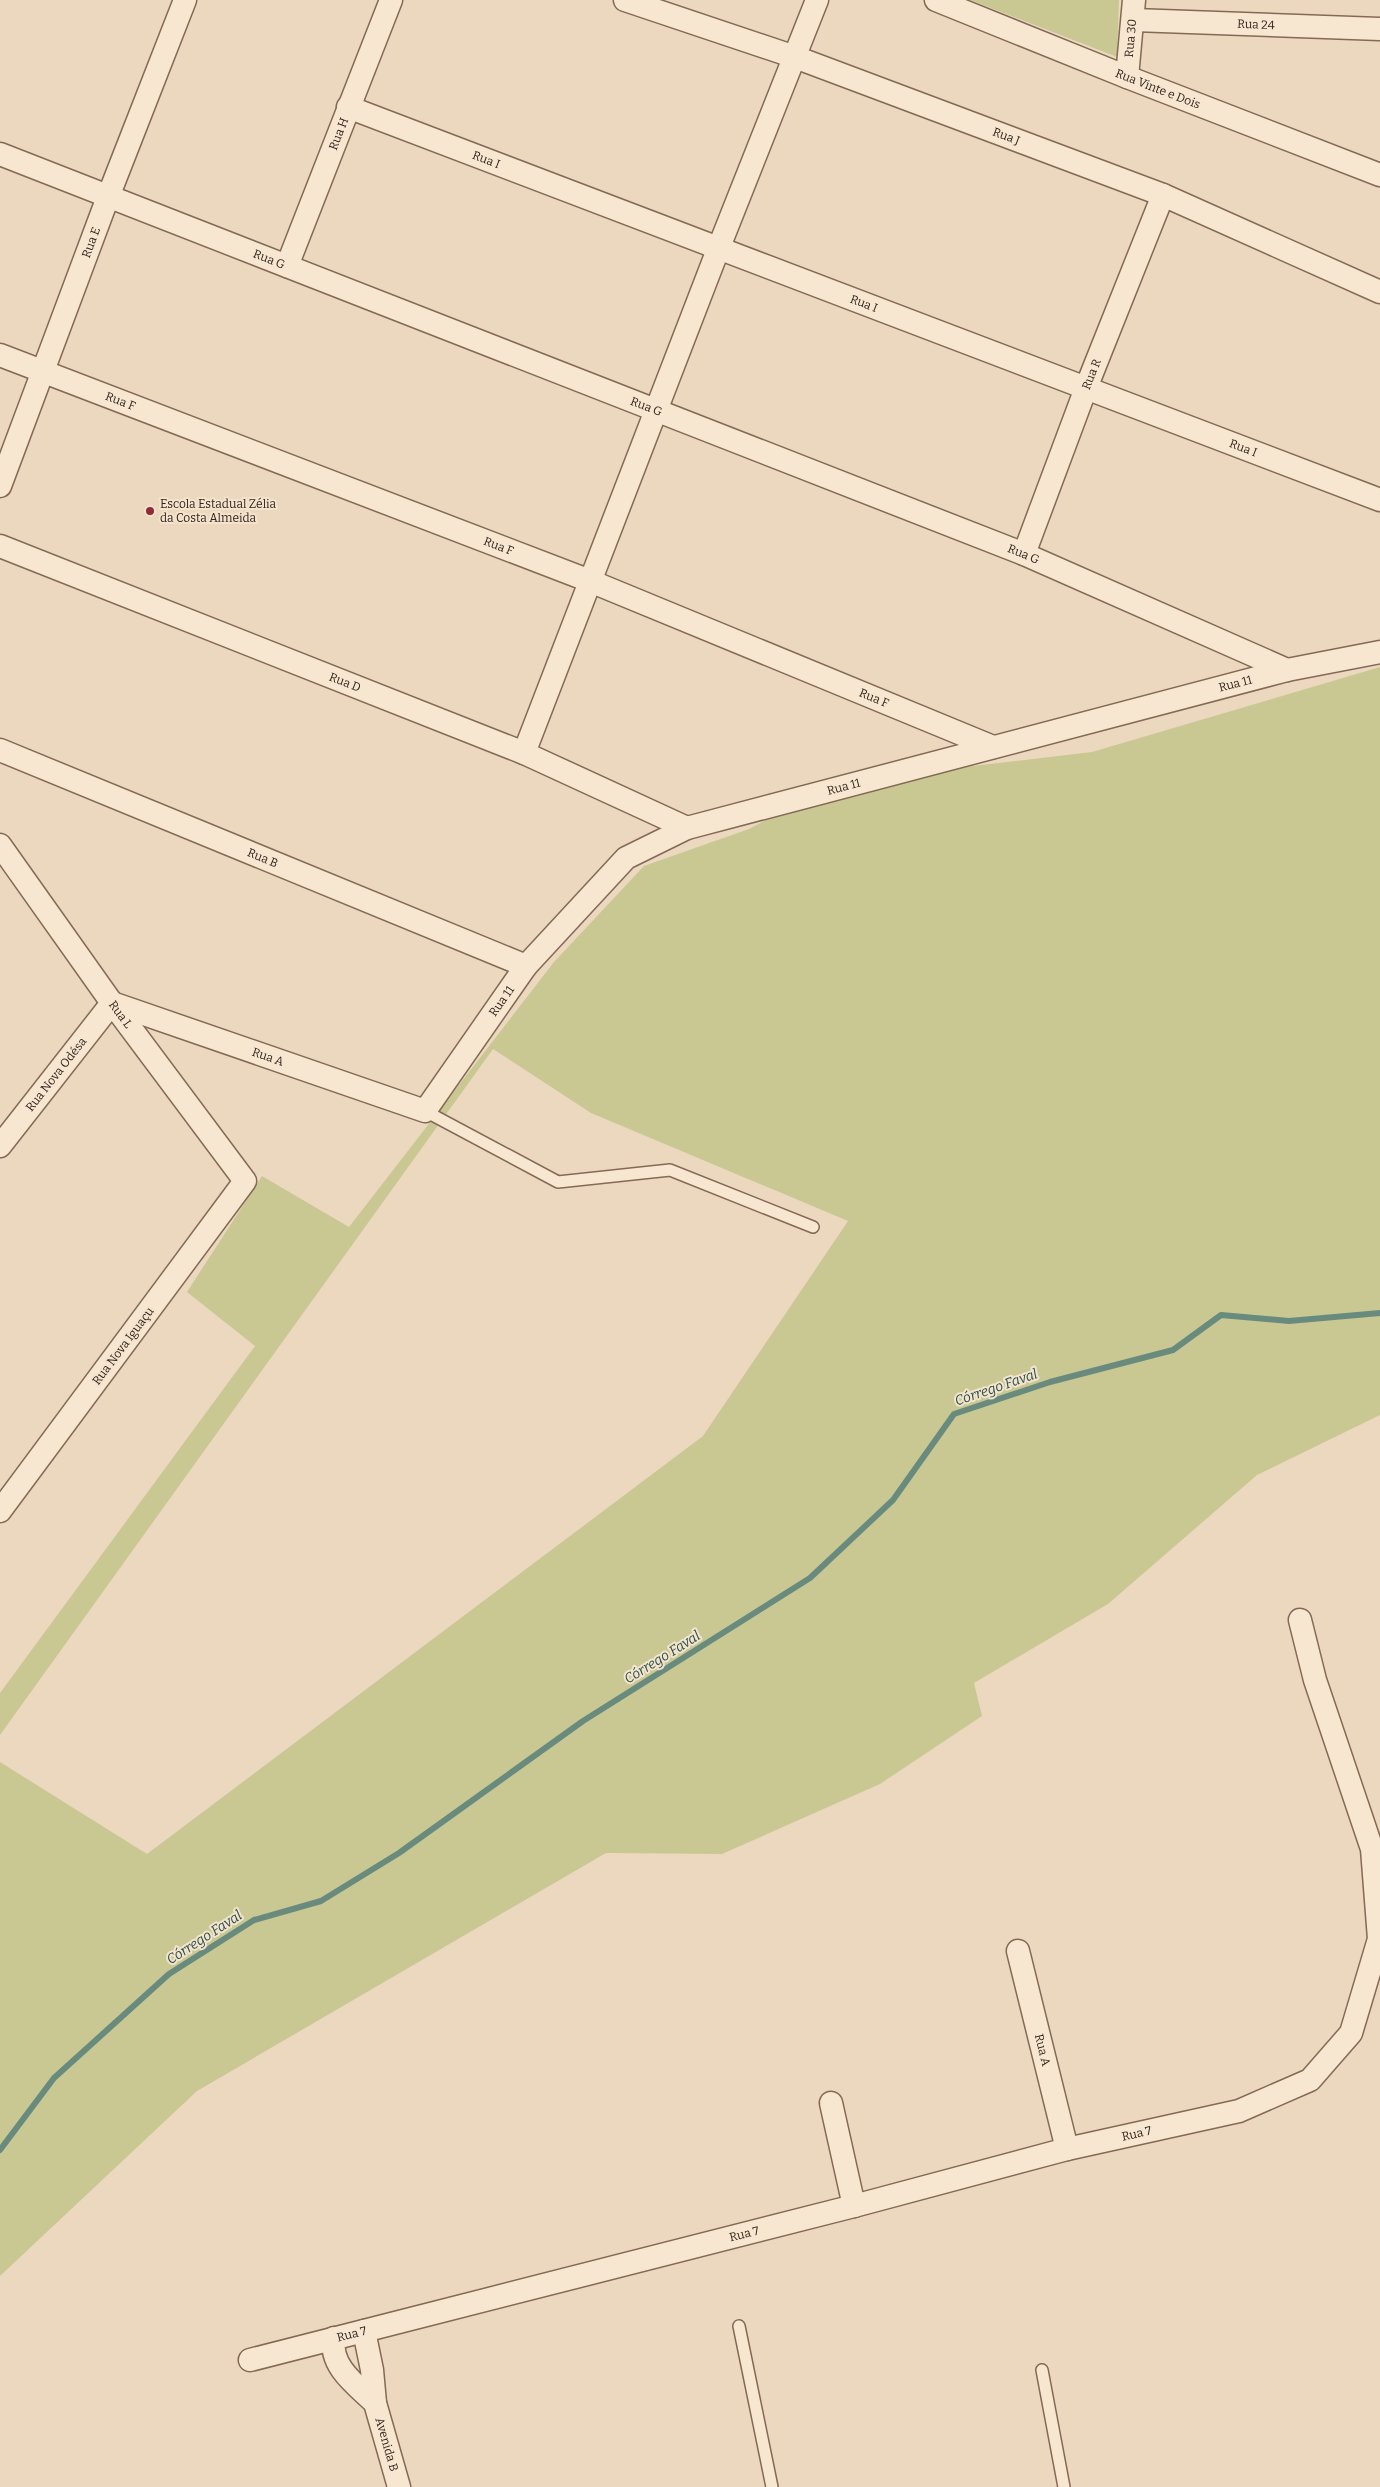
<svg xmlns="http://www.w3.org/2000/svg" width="1380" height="2487" font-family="Bitter,serif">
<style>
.green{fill:#c9c893}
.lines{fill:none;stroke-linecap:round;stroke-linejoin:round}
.stream{stroke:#698b7e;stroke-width:6}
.service-casing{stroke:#846957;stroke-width:14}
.minor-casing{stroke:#846957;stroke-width:25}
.service{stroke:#f7e7d1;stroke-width:11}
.minor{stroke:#f7e7d1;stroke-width:22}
.poi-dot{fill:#912938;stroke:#f4e3cd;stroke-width:2}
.labels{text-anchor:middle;stroke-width:4;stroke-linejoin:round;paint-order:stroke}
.street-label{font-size:12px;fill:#33241c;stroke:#f4e3cd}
.poi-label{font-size:12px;fill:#33241c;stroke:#f4e3cd;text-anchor:start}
.water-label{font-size:14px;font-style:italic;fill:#2b534b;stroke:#f4e3cd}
</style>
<rect width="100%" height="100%" fill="#ecd8be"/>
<path class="green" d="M970 0H1119L1117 57Z
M1380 667V1415L1257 1475 1108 1604 974 1683 982 1716 880 1784 722 1854 606 1853 197 2091 0 2276V1762L147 1854 703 1436 848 1221 591 1113 493 1049 0 1735V1693L255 1346 187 1292 262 1176 349 1227 554 962 644 866 749 829 779 813 922 772 1092 752Z"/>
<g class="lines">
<path class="stream" d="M0 2150 54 2078 169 1974 254 1920 321 1901 399 1853 583 1721 810 1578 893 1500 954 1414 1050 1382 1173 1350 1221 1315 1289 1321 1380 1313"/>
<g class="service-casing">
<path id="service" d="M425 1111 558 1182 670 1170 813 1227
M739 2326 772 2487
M1042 2370 1064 2487"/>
</g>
<g class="minor-casing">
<g id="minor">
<path id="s1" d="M625 0 795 57 1163 195 1380 292"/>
<path id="s2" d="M936 0 1127 77 1380 175"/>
<path id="s3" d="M1134 20 1380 29"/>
<path id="s4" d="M1127 77 1134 0"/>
<path id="s5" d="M348 107 1380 500"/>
<path id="s6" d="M0 154 1024 554 1287 670"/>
<path id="s7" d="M287 266 391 0"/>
<path id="s8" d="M0 355 590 581 993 747"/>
<path id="s9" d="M0 486 108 197 185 0"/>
<path id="s10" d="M0 546 524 753 687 828"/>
<path id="s11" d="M1024 554 1086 388 1163 195"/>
<path id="s12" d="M0 750 526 966"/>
<path d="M524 753 719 247 817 0"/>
<path id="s13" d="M0 845 112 1003 245 1181 0 1511"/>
<path id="s14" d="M112 1003 425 1111 526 966 626 858 687 828 1287 670 1380 652"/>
<path id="s15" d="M0 1146 112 1003"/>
<path id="s16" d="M1018 1951 1067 2149"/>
<path d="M831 2103 854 2206"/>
<path id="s17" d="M364 2331 372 2370 375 2403 399 2487"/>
<path d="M334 2338C329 2366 356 2385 375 2403"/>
<path id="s18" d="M250 2360 854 2206 1067 2149 1239 2111 1310 2080 1351 2033 1379 1939 1372 1849 1315 1680 1300 1620"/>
</g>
</g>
<use href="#service" class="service"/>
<use href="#minor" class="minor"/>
</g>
<circle class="poi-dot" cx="150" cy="511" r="5"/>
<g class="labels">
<g class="street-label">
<text dy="4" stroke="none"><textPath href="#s3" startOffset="122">Rua 24</textPath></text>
<text dy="4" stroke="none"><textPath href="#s4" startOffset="39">Rua 30</textPath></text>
<text dy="4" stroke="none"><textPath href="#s2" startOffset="239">Rua Vinte e Dois</textPath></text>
<text dy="4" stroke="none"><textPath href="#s7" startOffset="142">Rua H</textPath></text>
<text dy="4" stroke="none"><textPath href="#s1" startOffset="405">Rua J</textPath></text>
<text dy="4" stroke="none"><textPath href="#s5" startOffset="148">Rua I</textPath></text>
<text dy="4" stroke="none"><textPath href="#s9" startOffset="260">Rua E</textPath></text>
<text dy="4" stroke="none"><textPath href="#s6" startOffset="289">Rua G</textPath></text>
<text dy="4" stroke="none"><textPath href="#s5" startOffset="552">Rua I</textPath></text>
<text dy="4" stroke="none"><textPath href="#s11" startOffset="192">Rua R</textPath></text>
<text dy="4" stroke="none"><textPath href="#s8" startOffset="129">Rua F</textPath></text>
<text dy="4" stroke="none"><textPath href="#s6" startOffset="694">Rua G</textPath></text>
<text dy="4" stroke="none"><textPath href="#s5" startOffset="958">Rua I</textPath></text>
<text dy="4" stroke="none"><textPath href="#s8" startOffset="534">Rua F</textPath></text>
<text dy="4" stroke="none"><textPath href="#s6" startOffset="1099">Rua G</textPath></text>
<text dy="4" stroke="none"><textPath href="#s10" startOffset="371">Rua D</textPath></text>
<text dy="4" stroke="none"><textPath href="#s14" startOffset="1290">Rua 11</textPath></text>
<text dy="4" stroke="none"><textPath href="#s8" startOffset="939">Rua F</textPath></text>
<text dy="4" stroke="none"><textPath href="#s14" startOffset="885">Rua 11</textPath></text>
<text dy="4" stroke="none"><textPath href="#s12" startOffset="284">Rua B</textPath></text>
<text dy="4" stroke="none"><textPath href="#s14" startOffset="465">Rua 11</textPath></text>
<text dy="4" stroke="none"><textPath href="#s13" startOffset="208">Rua L</textPath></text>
<text dy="4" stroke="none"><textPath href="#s14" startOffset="165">Rua A</textPath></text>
<text dy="4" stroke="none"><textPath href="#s15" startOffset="91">Rua Nova Odésa</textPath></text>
<text transform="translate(123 1346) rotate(-53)" y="4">Rua Nova Iguaçu</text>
<text dy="4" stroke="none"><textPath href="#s16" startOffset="102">Rua A</textPath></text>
<text dy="4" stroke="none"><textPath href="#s18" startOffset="915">Rua 7</textPath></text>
<text dy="4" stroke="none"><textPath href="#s18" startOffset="510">Rua 7</textPath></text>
<text dy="4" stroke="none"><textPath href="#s18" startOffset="105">Rua 7</textPath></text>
<text dy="4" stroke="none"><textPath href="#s17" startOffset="116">Avenida B</textPath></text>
</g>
<g class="poi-label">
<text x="160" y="508">Escola Estadual Zélia<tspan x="160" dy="14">da Costa Almeida</tspan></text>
</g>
<g class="water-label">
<text transform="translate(996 1387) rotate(-19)" y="5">Córrego Faval</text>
<text transform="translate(662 1657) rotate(-32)" y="5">Córrego Faval</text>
<text transform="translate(204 1937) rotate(-33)" y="5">Córrego Faval</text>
</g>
</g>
</svg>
